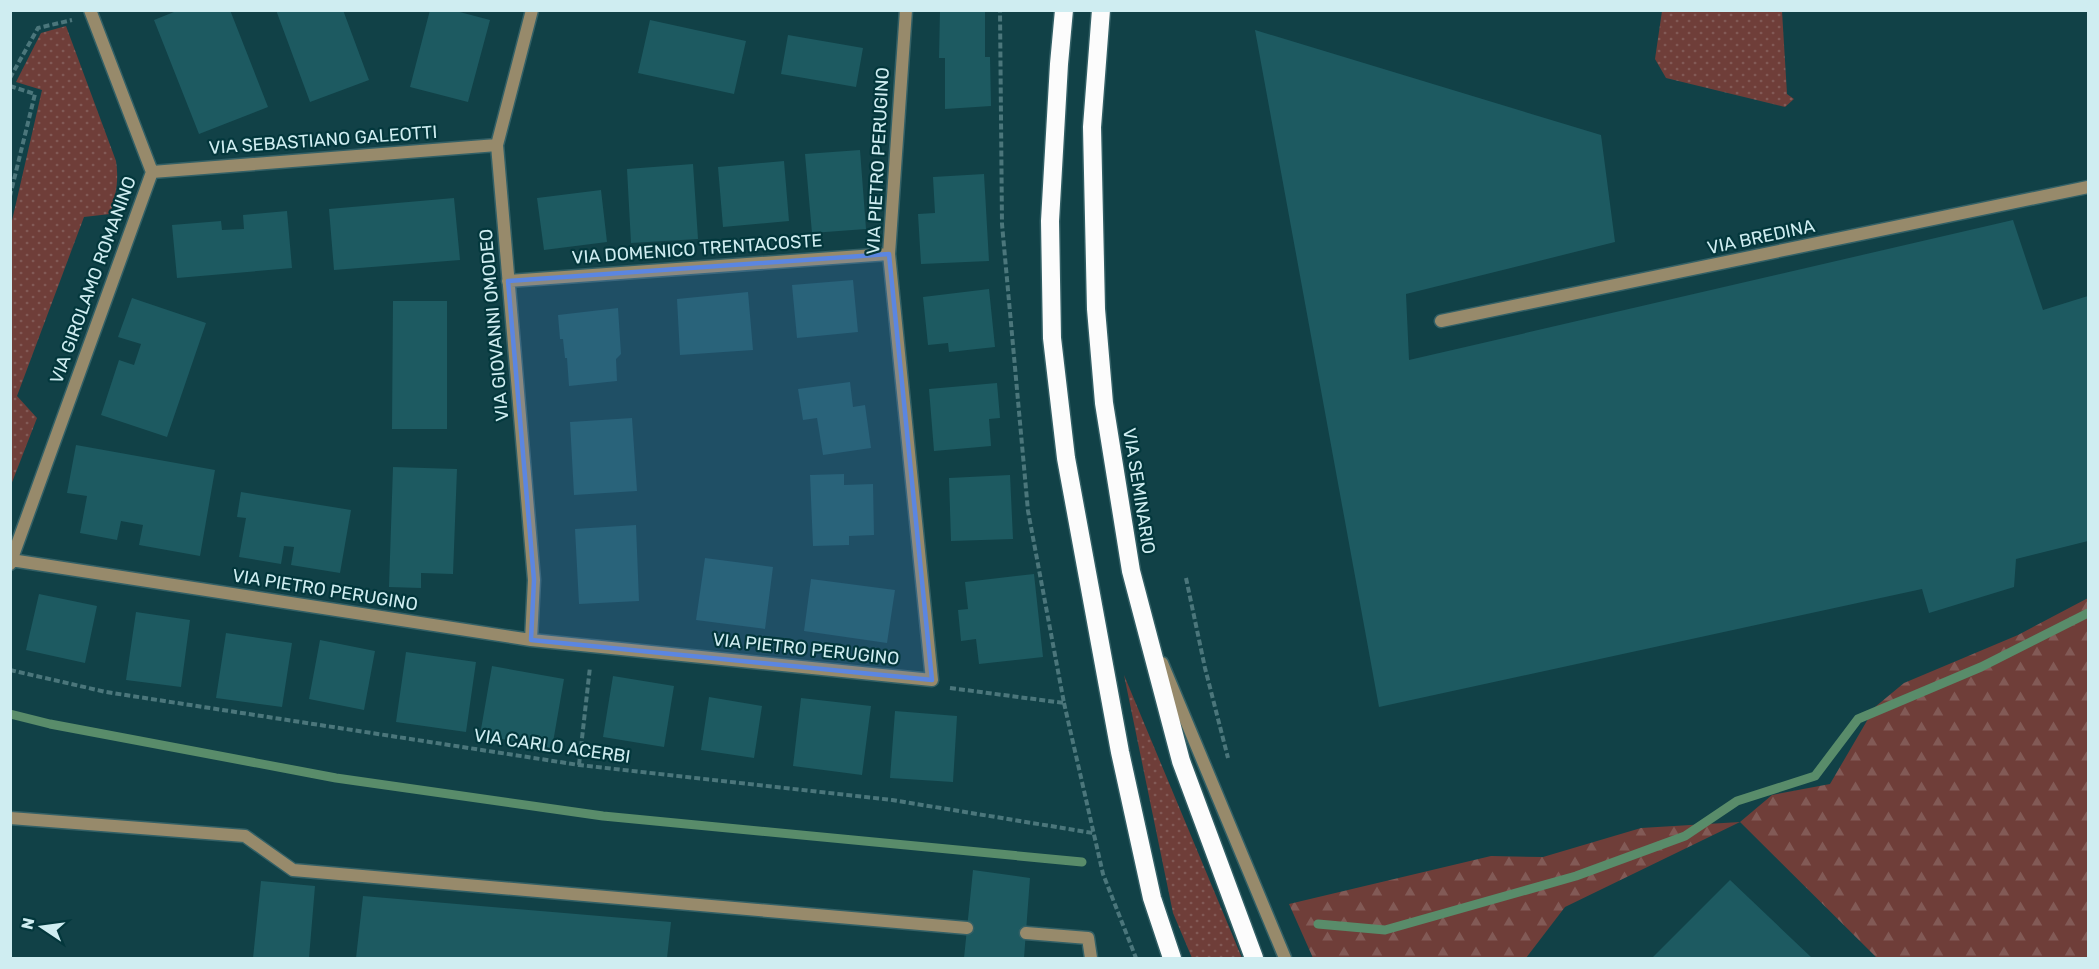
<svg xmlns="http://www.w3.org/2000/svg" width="2099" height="969" font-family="Rubik,sans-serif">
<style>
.grass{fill:url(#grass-dots)}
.forest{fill:url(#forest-firs)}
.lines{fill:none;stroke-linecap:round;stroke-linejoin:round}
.stream{stroke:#598c6a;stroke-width:9}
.building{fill:#1d5a61}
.lane-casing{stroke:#336066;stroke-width:15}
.street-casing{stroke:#336066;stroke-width:15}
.highway-casing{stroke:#336066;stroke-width:21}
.path{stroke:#4b767b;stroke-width:4;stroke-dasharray:6 3;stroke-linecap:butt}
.lane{stroke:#978a6b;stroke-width:12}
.street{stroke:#978a6b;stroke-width:12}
.highway{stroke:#fcfcfc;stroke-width:18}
.marked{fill:#5b86e1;fill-opacity:0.2;stroke:#5b86e1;stroke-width:4.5;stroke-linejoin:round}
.labels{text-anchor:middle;stroke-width:4.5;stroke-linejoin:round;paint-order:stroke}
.street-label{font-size:18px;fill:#cfedf1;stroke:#03373c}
</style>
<defs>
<pattern id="grass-dots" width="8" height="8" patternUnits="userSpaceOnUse" patternTransform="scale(1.5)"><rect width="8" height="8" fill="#6f3e39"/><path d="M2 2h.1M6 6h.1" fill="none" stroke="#825a56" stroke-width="1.8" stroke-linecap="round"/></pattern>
<pattern id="forest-firs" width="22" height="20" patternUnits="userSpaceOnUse" patternTransform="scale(1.5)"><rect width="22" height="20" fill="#6f3e39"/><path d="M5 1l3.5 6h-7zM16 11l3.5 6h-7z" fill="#825a56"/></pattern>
</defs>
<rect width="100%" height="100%" fill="#114147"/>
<path class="grass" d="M1662 11H1782L1787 94 1794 99 1785 107 1666 78 1655 59Z
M66 26 116 161C119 181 116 195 110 214L84 217 17 396 37 418 11 485V225L42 90 16 82 41 33Z
M1124 675 1242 958H1192L1173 913Z"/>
<path class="forest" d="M2088 598V958H1877L1740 822 1565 907 1526 958H1313L1289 904 1491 856 1543 857 1641 828 1740 822 1772 795 1830 784 1875 707 1904 683 2018 635Z"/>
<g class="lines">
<path class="stream" d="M10 714 50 724 336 778 603 816 1082 862
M1318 924 1385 930 1576 876 1685 836 1737 801 1815 776 1858 719 1981 667 2088 613"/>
</g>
<path class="building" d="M179 10H230L268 107 199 134 154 20Z
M276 10H343L369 80 310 102Z
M430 10H452L490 20 468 102 410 87Z
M940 10H985V57H990L991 106 945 109V58H939Z
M650 20 746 41 734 94 638 73Z
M1255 30 1601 135 1615 242 1406 294 1409 360 2013 220 2043 310 2088 296V541L2016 559 2014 587 1929 613 1922 589 1379 707Z
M788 35 863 48 856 87 781 74Z
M860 150 866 229 812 233 805 154Z
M784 161 789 221 723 227 718 167Z
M693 164 698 239 631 243 627 169Z
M984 174 989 261 921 264 918 214 935 213 933 177Z
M601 190 607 242 544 250 537 198Z
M454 198 460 260 334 270 329 209Z
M287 211 292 268 177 278 172 225 221 221 222 230 244 229 243 215Z
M853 280 858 332 797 338 792 285Z
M989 289 995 347 949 352 948 343 928 345 923 297Z
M748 292 753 350 680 355 677 299Z
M132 298 206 323 167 437 101 415 119 360 134 365 141 344 118 337Z
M393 301H447V429H392Z
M618 308 621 354 616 359 617 381 569 386 567 358H565L563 339H560L558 315Z
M850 382 853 407 865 405 871 448 823 455 817 418 803 420 798 389Z
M997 383 1000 418 989 419 991 446 934 451 929 389Z
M632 418 637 491 574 495 570 422Z
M76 445 215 470 200 556 139 545 143 525 121 521 117 540 80 533 87 496 67 493Z
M393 467 457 469 453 574 421 573V588L389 587Z
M844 474V485L873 484 874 535 849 536V545L813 546 810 475Z
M1010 475 1013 539 951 541 949 478Z
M241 492 351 510 340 573 291 565 294 547 284 546 281 564 239 557 246 518 237 517Z
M636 525 639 601 579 604 575 529Z
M705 558 773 567 765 629 696 620Z
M1034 574 1043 657 979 664 976 639 961 641 958 610 968 609 965 582Z
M811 579 895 590 887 643 804 631Z
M39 594 97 606 85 663 26 650Z
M136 612 190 620 181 687 126 680Z
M226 633 292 643 282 707 216 698Z
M320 640 375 651 364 710 309 699Z
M406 652 476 662 466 732 396 722Z
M492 666 564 679 552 748 480 735Z
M613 676 674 686 664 747 603 737Z
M709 697 762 706 754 758 701 750Z
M801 698 871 706 862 775 793 766Z
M895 711 957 716 953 782 890 778Z
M973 870 1030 878 1024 958H964Z
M1730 880 1812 958H1652Z
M261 881 315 886 309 958H253Z
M363 896 671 922 667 958H356Z"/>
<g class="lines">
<g class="lane-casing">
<path id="lane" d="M1441 321 2088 187
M1162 663 1285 958
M10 818 245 836 293 870 967 928
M1026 933 1088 938 1091 958"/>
</g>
<g class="street-casing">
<path id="street" d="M152 172 497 145
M508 281 889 254
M11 560 531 640 932 680 889 254 906 10
M10 564 152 172 90 10
M531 640 534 580 497 145 532 10"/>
</g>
<g class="highway-casing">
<path id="highway" d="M1064 10 1059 64 1050 221 1052 338 1066 458 1120 752 1152 898 1172 958
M1101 10 1092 127 1096 309 1104 403 1131 571 1181 761 1254 958"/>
</g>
<path class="path" d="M10 78 38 28 72 20
M10 86 35 94 10 196
M1186 578 1205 668 1228 758
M10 670 106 692 579 765 892 800 1093 833
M950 688 1064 703 1028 511 1002 224 1000 10
M1064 703 1103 874 1136 958
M579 765 590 667"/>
<use href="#lane" class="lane"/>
<use href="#street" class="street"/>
<use href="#highway" class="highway"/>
</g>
<path class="marked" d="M889 254 932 680 531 640 534 580 508 281Z"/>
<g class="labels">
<g class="street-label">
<text transform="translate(323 140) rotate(-4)" y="6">VIA SEBASTIANO GALEOTTI</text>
<text transform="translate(878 161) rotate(-87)" y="6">VIA PIETRO PERUGINO</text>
<text transform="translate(1761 237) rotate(-12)" y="6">VIA BREDINA</text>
<text transform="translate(697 249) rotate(-4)" y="6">VIA DOMENICO TRENTACOSTE</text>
<text transform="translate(93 280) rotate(-70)" y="6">VIA GIROLAMO ROMANINO</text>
<text transform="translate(494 325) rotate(-95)" y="6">VIA GIOVANNI OMODEO</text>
<text transform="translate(1139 491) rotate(81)" y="6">VIA SEMINARIO</text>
<text transform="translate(325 590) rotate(9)" y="6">VIA PIETRO PERUGINO</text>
<text transform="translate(806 649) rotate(6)" y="6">VIA PIETRO PERUGINO</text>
<text transform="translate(552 746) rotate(8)" y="6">VIA CARLO ACERBI</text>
</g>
</g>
<rect width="2099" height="969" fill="none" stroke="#cfedf1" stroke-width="24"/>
<g transform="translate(42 927) rotate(283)" stroke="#03373c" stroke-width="4.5" paint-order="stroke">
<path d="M0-4.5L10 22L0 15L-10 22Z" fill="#cfedf1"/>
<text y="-9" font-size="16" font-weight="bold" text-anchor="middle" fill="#cfedf1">N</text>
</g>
</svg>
